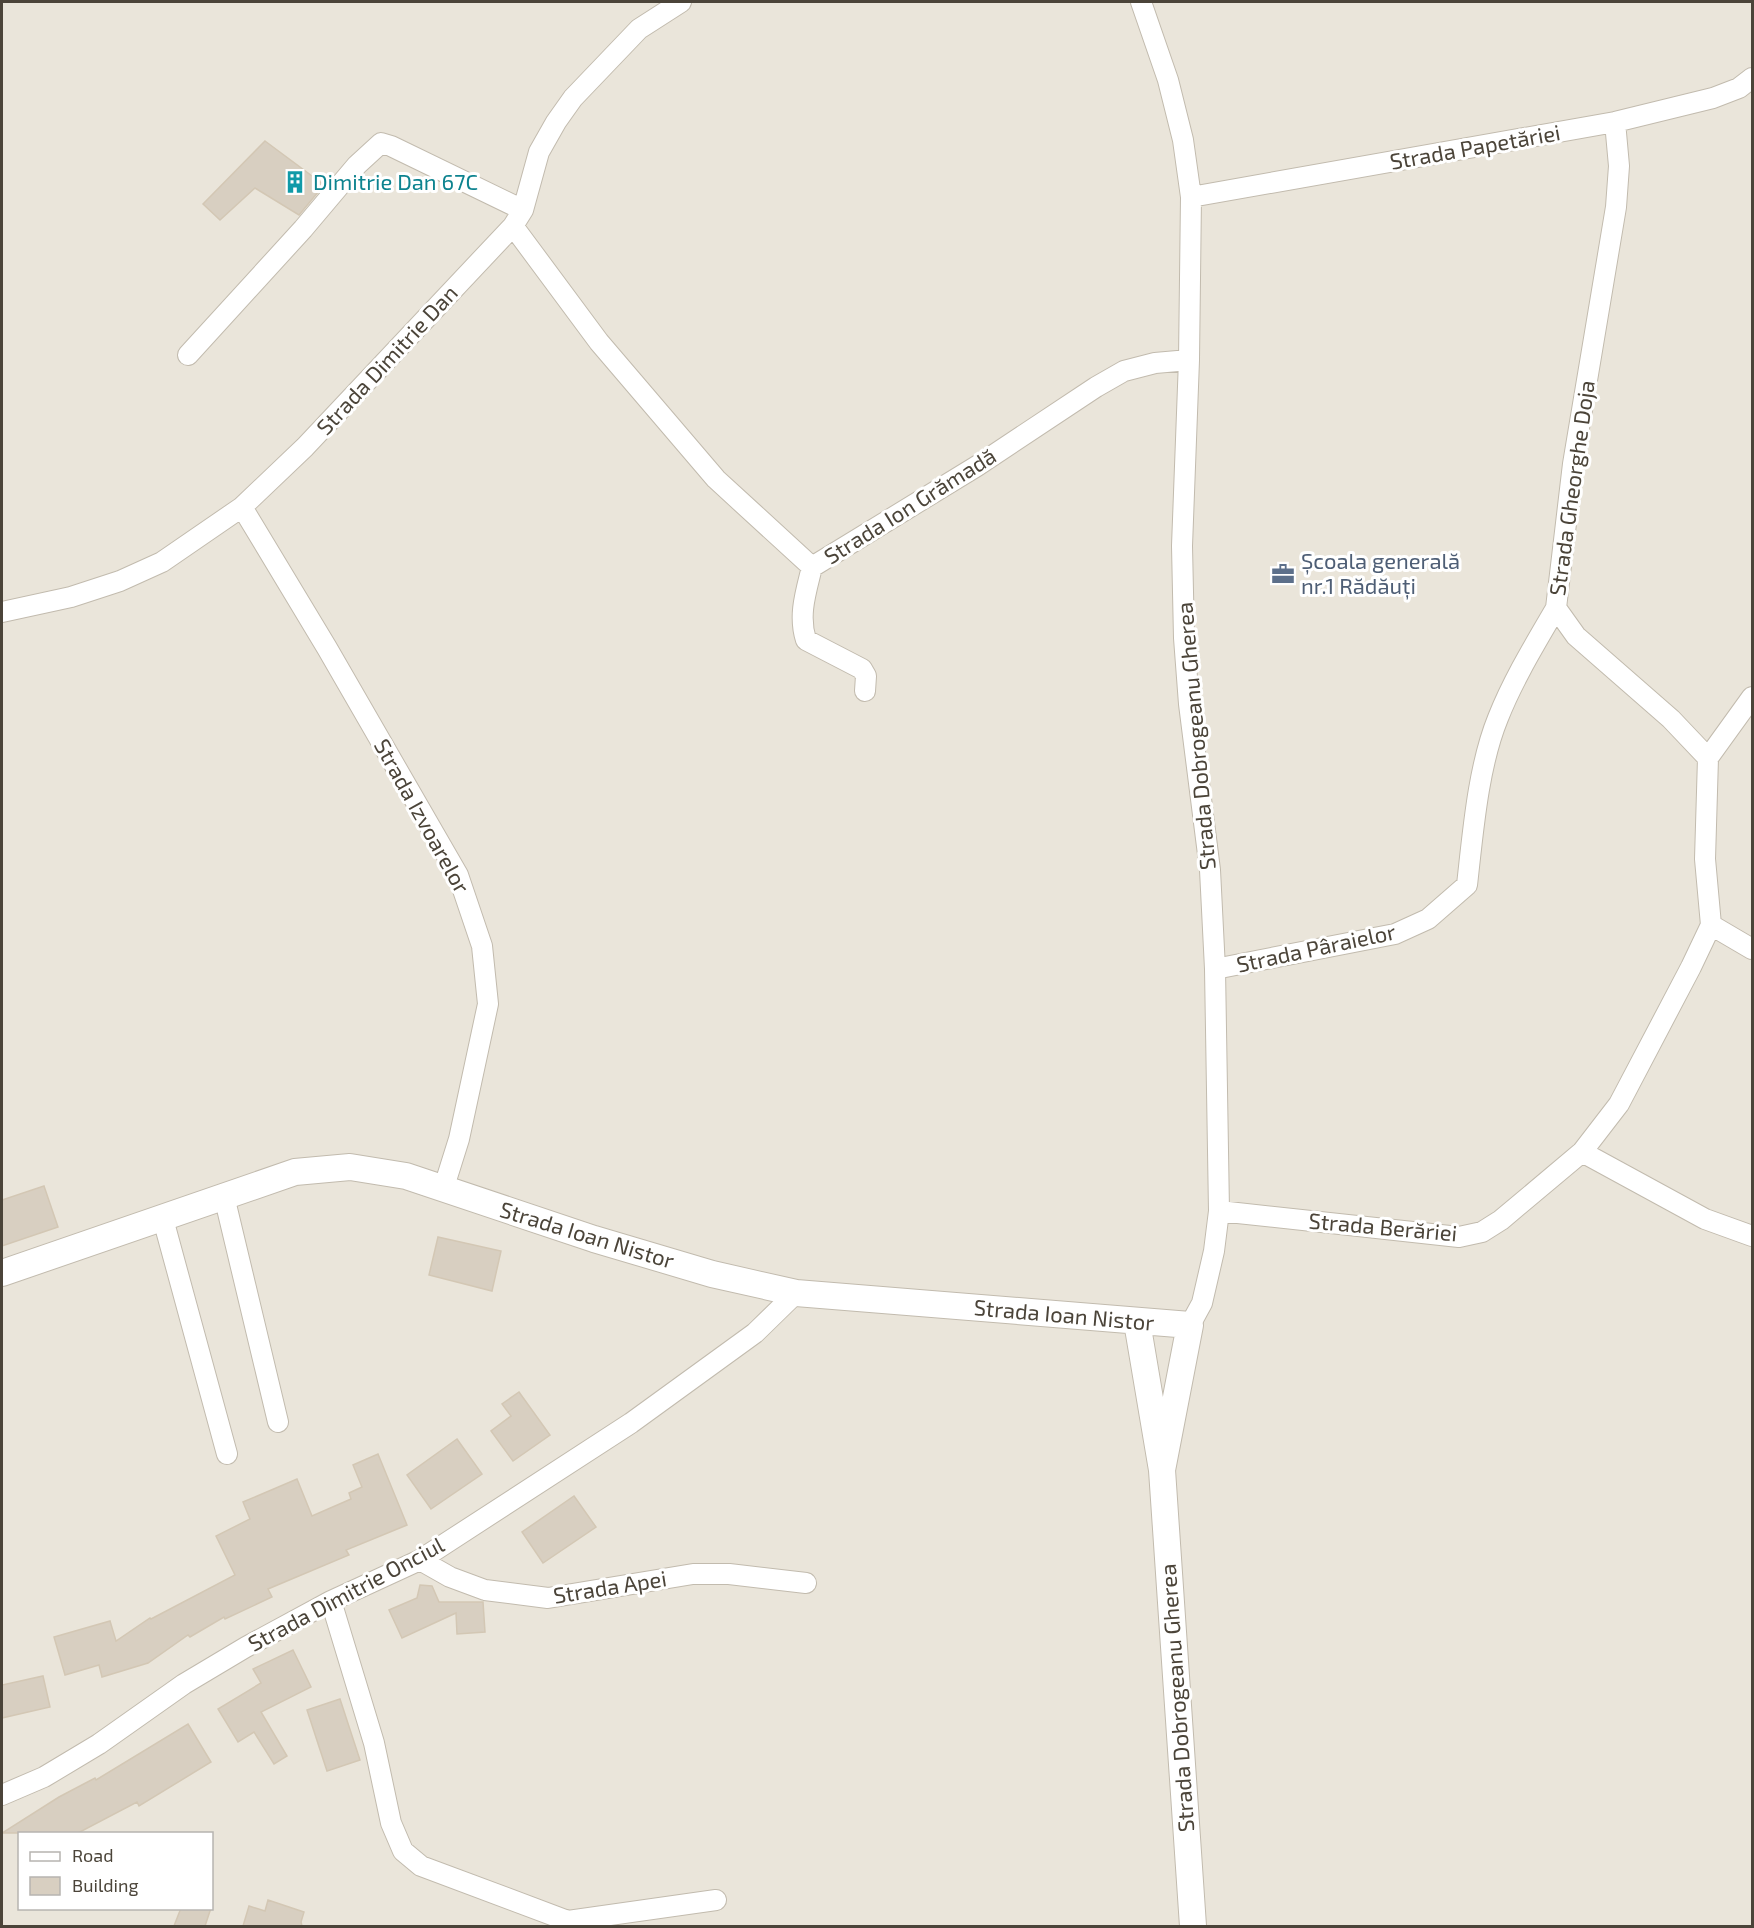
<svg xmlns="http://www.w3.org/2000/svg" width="1754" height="1928" font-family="'Exo 2',sans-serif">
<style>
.residential{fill:#eae5da;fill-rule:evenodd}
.building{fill:#d8cfc1;stroke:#d3c7b4;stroke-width:1.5}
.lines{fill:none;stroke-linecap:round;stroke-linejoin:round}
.minor-casing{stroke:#c2bbae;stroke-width:22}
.tertiary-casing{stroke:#c2bbae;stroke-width:28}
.minor{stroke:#fff;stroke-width:20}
.tertiary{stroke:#fff;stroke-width:26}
.labels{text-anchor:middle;stroke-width:6;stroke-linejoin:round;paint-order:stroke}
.street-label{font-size:22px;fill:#4b4439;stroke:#fff}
.culture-label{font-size:22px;fill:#0d838f;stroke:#fff;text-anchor:start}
.service-label{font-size:22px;fill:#4e5e75;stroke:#fff;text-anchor:start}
</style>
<rect width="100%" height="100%" fill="#f6f3ec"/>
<path class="residential" d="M2 2H1752V1926H2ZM20 1834H212V1908H20Z"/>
<path class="building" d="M265 141 324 185 299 215 255 188 220 220 203 204Z
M44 1186 58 1227 2 1246V1200Z
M438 1237 501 1251 492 1291 429 1275Z
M519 1392 550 1435 513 1461 491 1431 511 1416 502 1404Z
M457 1439 482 1474 431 1509 407 1475Z
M378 1454 407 1525 346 1550 349 1555 268 1589 272 1597 225 1619 224 1617 190 1637 188 1635 148 1663 102 1677 99 1665 65 1675 54 1637 110 1621 116 1641 150 1618 151 1619 235 1575 216 1536 250 1519 243 1502 297 1479 312 1516 351 1499 349 1493 362 1487 353 1465Z
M574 1496 596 1527 543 1563 522 1532Z
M420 1585 432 1586 439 1602H483L485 1632 457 1634 456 1613 402 1638 389 1610 417 1598Z
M293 1650 311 1687 261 1712 287 1756 274 1764 254 1732 238 1742 218 1709 261 1683 253 1669Z
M43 1676 50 1707 2 1718V1685Z
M340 1699 360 1760 327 1771 307 1710Z
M188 1724 211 1762 139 1806 137 1802 78 1833H2L59 1797 95 1778 96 1780Z
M268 1900 304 1912 301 1922 302 1926H243L249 1906 265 1911Z
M181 1908H211L205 1926H174Z"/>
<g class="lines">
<g class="minor-casing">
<path id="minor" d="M1141 2 1168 80 1183 140 1191 197 1189 360 1182 546 1184 638 1189 704 1210 870 1215 969 1219 1211 1214 1251 1202 1303 1190 1325
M1615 122 1619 166 1616 207 1573 464 1556 608 1576 636 1671 719 1708 758 1705 859 1711 925 1752 949
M1191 197 1615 122 1713 98 1739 88 1752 78
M513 226 599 342 716 479 812 567 977 466 1096 387 1124 371 1155 363 1189 360
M188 355 303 229 357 165 381 143 391 146 523 210
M242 507 327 648 458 875 482 946 488 1004 459 1139 443 1190
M812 567C806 592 798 615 806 640L862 669 866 676 865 691
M2 612 71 597 120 581 162 562 242 507 305 447 513 226 523 210 539 152 556 122 573 98 639 29 681 2
M1708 758 1752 697
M1215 969 1395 934 1428 919 1467 885C1473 832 1478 767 1498 718 1513 680 1535 644 1556 608
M1582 1152 1705 1219 1752 1236
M224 1196 278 1422
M1219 1211 1459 1237 1482 1232 1501 1220 1582 1152 1619 1104 1691 967 1711 925
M163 1219 227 1454
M420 1560 450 1577 485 1590 548 1598 693 1574H729L806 1583
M331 1601 374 1743 391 1823 403 1851 421 1866 568 1921 716 1900
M2 1795 44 1777 99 1744 184 1684 246 1647 331 1601 420 1560 631 1423 755 1333 796 1293"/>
</g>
<g class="tertiary-casing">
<path id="tertiary" d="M2 1273 295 1172 350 1167 406 1176 594 1239 712 1274 796 1293 1190 1325 1162 1470
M1137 1322 1162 1470 1193 1926"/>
</g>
<use href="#minor" class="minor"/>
<use href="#tertiary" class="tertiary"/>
</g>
<defs>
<g id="building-bare" transform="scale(1.8)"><path d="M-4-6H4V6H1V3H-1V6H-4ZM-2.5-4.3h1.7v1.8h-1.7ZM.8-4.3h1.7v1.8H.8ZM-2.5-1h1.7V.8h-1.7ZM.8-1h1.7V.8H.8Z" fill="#0f9aa8" stroke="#fff" stroke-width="2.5" paint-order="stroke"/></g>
<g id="office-bare" transform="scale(1.8)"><path d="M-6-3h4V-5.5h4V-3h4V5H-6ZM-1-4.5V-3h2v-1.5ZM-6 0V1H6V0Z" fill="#5c6f8a" stroke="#fff" stroke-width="2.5" paint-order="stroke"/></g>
</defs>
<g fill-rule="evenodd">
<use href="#building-bare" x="295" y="182"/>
<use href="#office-bare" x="1283" y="574"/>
</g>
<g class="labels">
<g class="street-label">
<text transform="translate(1475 147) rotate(-10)" y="8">Strada Papetăriei</text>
<text transform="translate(387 360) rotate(-47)" y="8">Strada Dimitrie Dan</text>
<text transform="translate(1572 488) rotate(-82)" y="8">Strada Gheorghe Doja</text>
<text transform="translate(910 506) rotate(-32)" y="8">Strada Ion Grămadă</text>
<text transform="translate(1196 736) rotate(-95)" y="8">Strada Dobrogeanu Gherea</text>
<text transform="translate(422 816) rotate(61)" y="8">Strada Izvoarelor</text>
<text transform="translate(1316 948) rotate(-12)" y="8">Strada Pâraielor</text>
<text transform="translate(1383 1227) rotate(5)" y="8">Strada Berăriei</text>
<text transform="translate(587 1235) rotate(17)" y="8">Strada Ioan Nistor</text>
<text transform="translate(1064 1315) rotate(5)" y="8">Strada Ioan Nistor</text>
<text transform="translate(610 1587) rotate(-9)" y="8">Strada Apei</text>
<text transform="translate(346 1594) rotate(-28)" y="8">Strada Dimitrie Onciul</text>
<text transform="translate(1177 1698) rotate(-94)" y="8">Strada Dobrogeanu Gherea</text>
</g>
<g class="culture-label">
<text x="313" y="190">Dimitrie Dan 67C</text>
</g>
<g class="service-label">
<text x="1301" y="569">Școala generală<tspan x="1301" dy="25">nr.1 Rădăuți</tspan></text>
</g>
</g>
<rect width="1754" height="1928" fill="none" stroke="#4b4439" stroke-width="6"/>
<rect x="18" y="1832" width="195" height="78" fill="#ffffff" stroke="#b7b4b0" stroke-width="1.5"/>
<rect x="30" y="1852" width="30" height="9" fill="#ffffff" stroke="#b7b4b0" stroke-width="1.5"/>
<text x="72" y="1862" font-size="18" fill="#4b4439">Road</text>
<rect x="30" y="1877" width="30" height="18" fill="#d8cfc1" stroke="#b7b4b0" stroke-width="1.5"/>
<text x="72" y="1892" font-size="18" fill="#4b4439">Building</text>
</svg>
